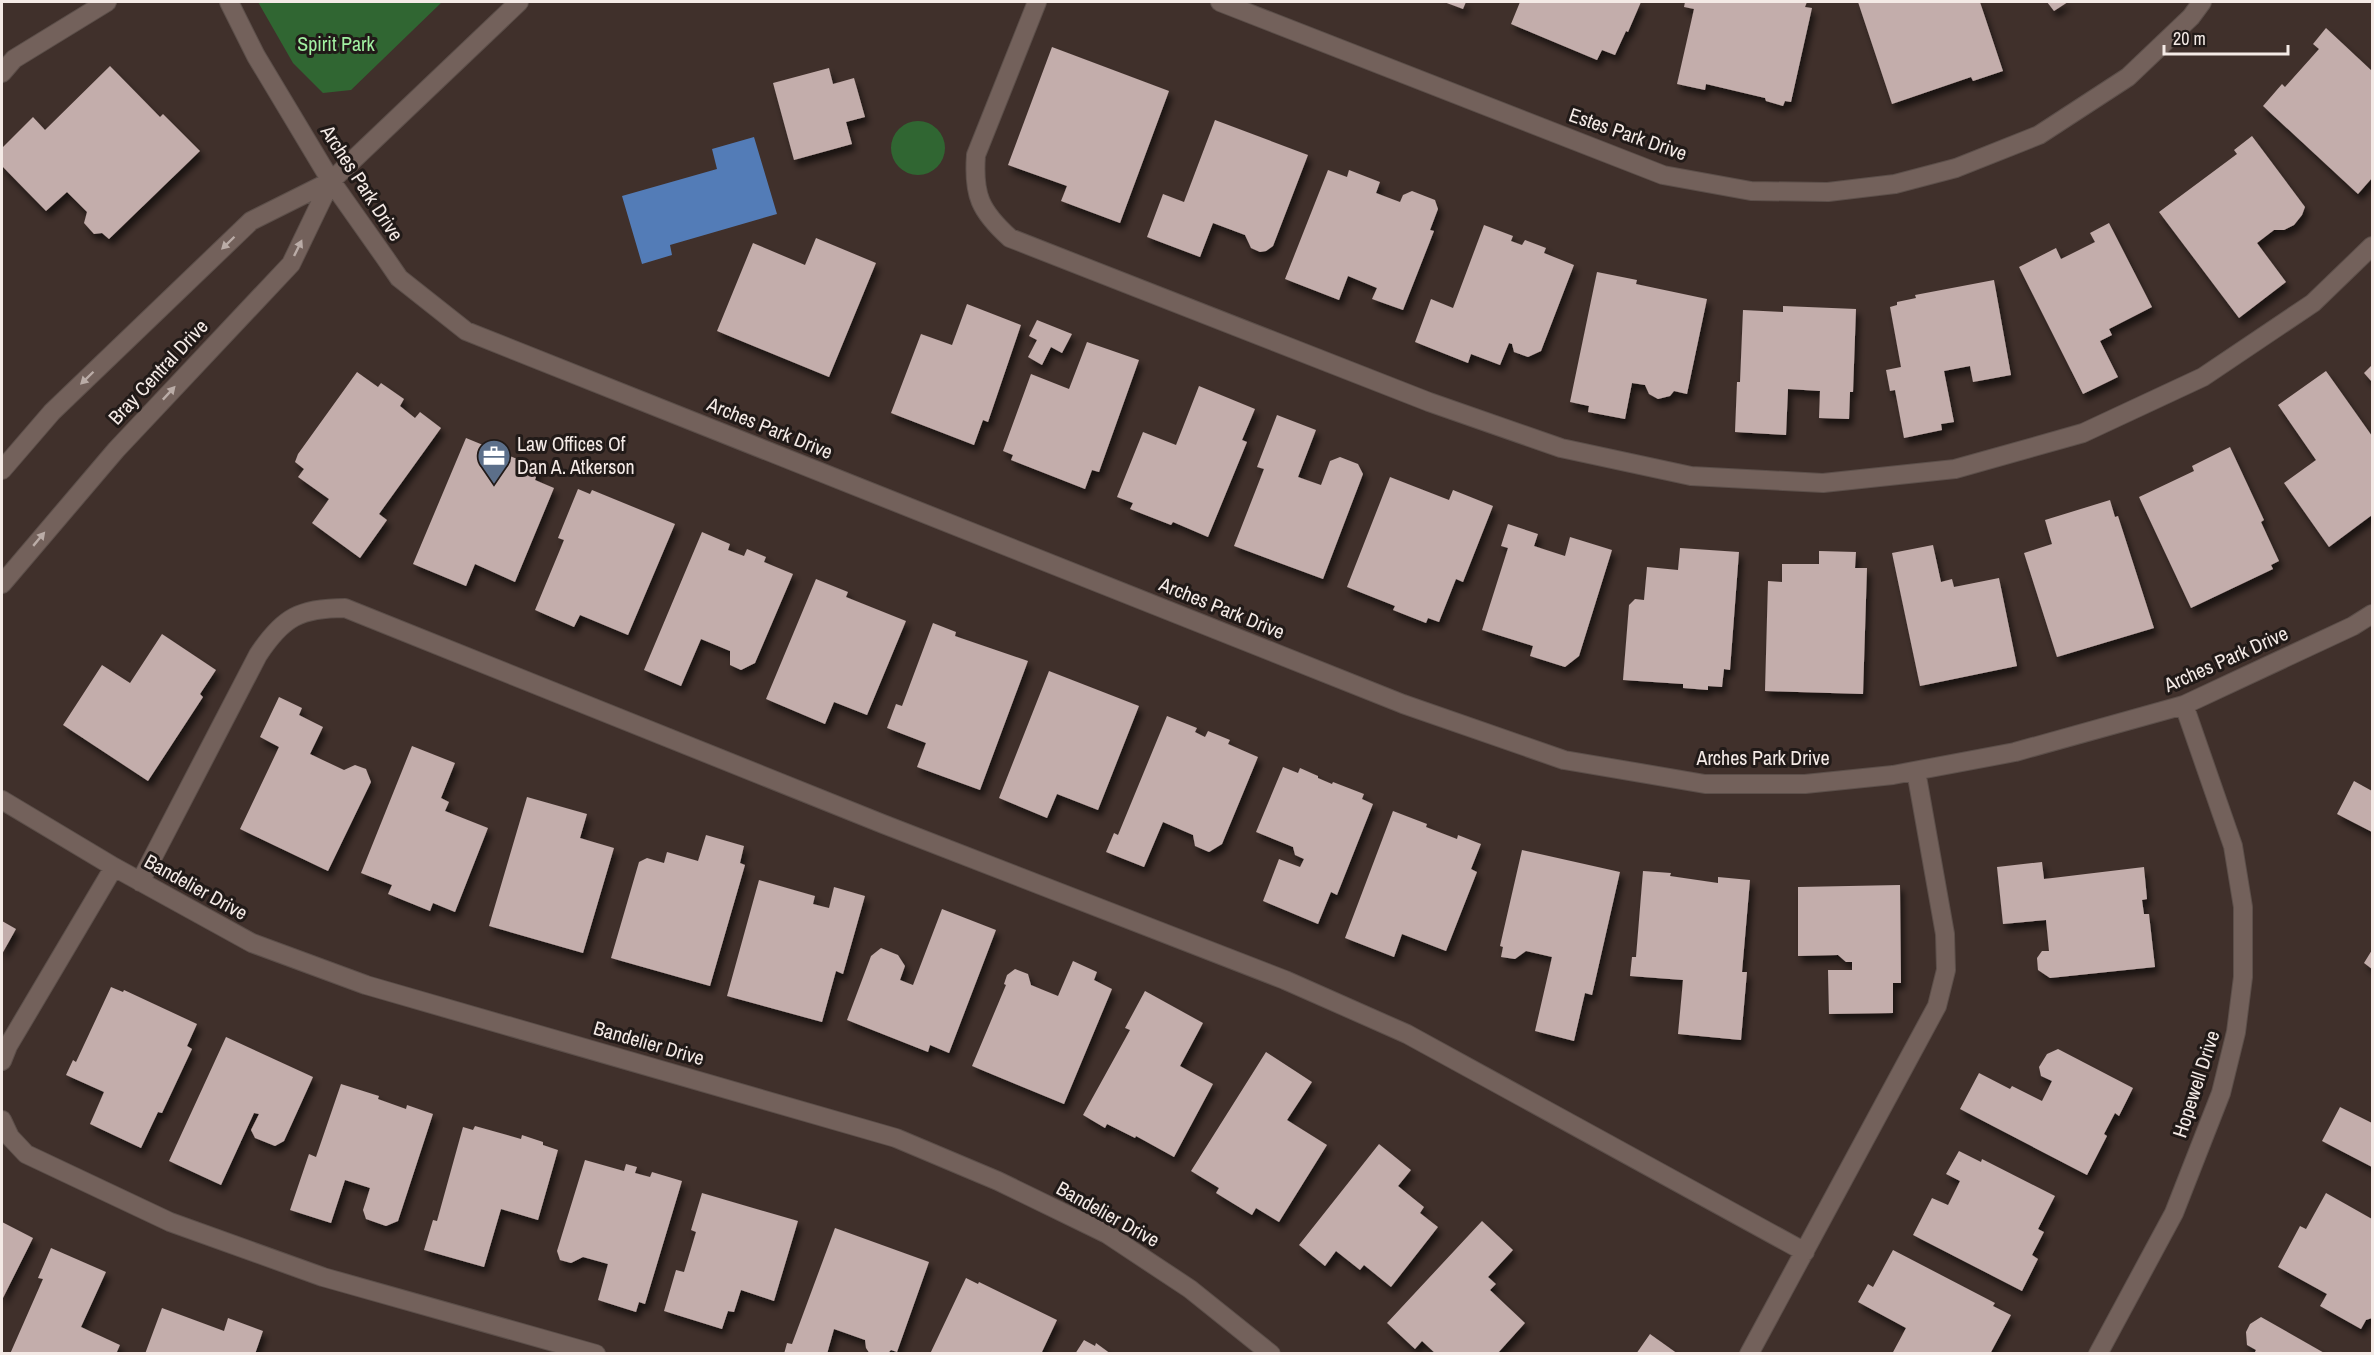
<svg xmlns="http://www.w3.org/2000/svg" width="2374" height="1355" font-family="'Archivo Narrow',sans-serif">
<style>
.green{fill:#306632}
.water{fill:#537cb7}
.building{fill:#c3adab;filter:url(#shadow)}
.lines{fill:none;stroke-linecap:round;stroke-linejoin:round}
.minor-casing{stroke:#5c4f4a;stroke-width:20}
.minor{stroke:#73615b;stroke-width:18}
.oneway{fill:#baaca7}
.labels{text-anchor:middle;stroke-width:6;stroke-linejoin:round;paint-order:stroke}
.park-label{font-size:20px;fill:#a1f0a1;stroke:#211a18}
.street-label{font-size:20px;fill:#f4eae6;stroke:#211a18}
.poi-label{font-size:20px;fill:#f4eae6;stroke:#211a18;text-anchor:start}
</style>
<defs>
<filter id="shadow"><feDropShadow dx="3.5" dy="6" stdDeviation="3" flood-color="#0009"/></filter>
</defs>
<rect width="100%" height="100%" fill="#40302b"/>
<path class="green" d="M258 2H442L351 90 323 93 293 63Z
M891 148a27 27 0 1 1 54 0a27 27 0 1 1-54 0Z"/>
<path class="water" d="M754 137 777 214 670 245 672 255 642 264 622 196 717 169 712 149Z"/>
<path class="building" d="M1444 2H1466L1463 9Z
M1520 2H1641L1628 32 1626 31 1615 55 1602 50 1597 60 1511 24Z
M1685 2H1807L1805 7 1812 8 1791 102 1785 101 1783 106 1766 101 1765 98 1706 84 1705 90 1677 84 1694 9 1684 7Z
M1858 2H1980L2003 71 1973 81 1971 77 1892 104Z
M2047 2H2068L2054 11Z
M2326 28 2372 71V178L2358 194 2263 106 2282 84 2285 87 2319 49 2313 44Z
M1052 47 1169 91 1120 223 1061 201 1067 186 1008 165Z
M110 66 160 117 163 114 200 151 109 239 102 233 94 234 84 223 87 212 67 192 46 211 2 166V148L33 117 45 130Z
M829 68 833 84 854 78 865 117 846 122 852 144 794 160 773 83Z
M1215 120 1308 155 1273 246 1266 251 1260 252 1251 248 1245 235 1213 223 1200 257 1147 237 1163 194 1184 202Z
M2252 136 2305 207 2302 215 2294 225 2284 230H2274L2257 243 2286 282 2239 318 2159 212 2237 154 2234 150Z
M1328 170 1347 177 1349 170 1380 182 1376 193 1400 202 1403 195 1412 191 1435 200 1438 209 1430 230 1434 231 1403 310 1372 299 1377 288 1348 276 1339 300 1285 279Z
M2109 223 2152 307 2109 329 2112 335 2100 341 2118 377 2083 394 2019 267 2056 248 2061 259 2095 242 2090 233Z
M1484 225 1513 236 1511 241 1522 245 1525 240 1546 248 1544 253 1574 265 1541 351 1528 357 1514 352 1512 344 1509 343 1500 365 1471 354 1468 363 1415 342 1431 299 1453 308Z
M816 238 876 263 829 377 717 331 753 243 805 265Z
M1597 272 1637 280 1636 284 1707 299 1687 394 1674 391 1670 396 1658 399 1649 394 1645 385 1632 383 1625 419 1588 412 1589 406 1570 402Z
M1994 280 2011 375 1973 382 1970 366 1944 371 1954 422 1941 424 1942 430 1904 438 1895 390 1890 391 1886 370 1901 367 1890 307 1897 305V302L1916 298 1915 295Z
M967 304 1021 325 988 422 983 420 974 445 891 413 921 334 952 345Z
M1783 306 1856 309 1853 392H1850L1849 419 1819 418 1820 391 1788 389 1786 435 1735 432 1737 382H1740L1743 310 1783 312Z
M1037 320 1072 334 1062 353 1051 347 1042 365 1028 357 1037 340 1029 336Z
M1087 342 1139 360 1099 472 1092 470 1085 489 1011 460 1013 455 1003 451 1031 374 1069 389Z
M2372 365V382L2364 373Z
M2326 371 2372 436V515L2329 547 2284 483 2316 460 2278 405Z
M357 372 378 387 381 383 404 399 400 406 415 418 420 412 441 428 379 514 387 520 360 558 312 523 329 499 298 477 304 469 295 462 298 454Z
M1199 386 1255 409 1242 440 1247 442 1208 537 1173 522 1171 525 1130 509 1133 503 1117 497 1143 432 1176 445Z
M1277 415 1316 430 1298 477 1321 485 1330 461 1340 457 1358 464 1363 474 1323 579 1234 546 1264 469 1257 467Z
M466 438 539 468 535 480 554 488 515 582 475 564 466 586 413 564Z
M2230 447 2264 520 2261 522 2279 561 2271 565 2273 569 2191 608 2139 497 2194 471 2192 466Z
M1390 477 1449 500 1453 490 1493 506 1463 582 1456 579 1439 622 1428 618 1426 623 1393 610 1395 606 1347 587Z
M578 489 590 494 592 490 675 524 628 635 580 615 574 627 535 610 564 540 558 538Z
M2110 500 2115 517 2118 516 2154 628 2057 657 2024 553 2052 544 2045 520Z
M1508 524 1538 534 1534 546 1565 556 1570 537 1612 550 1579 656 1565 667 1530 656 1533 646 1482 630 1508 548 1501 546Z
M702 532 730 544 728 550 744 556 747 549 766 557 764 562 793 574 755 663 741 670 730 665V651L701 639 681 686 644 670Z
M1933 545 1941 582 1952 579 1954 587 1999 578 2017 666 1920 686 1892 553Z
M1680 548 1739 552 1730 670 1724 669 1722 687 1708 686V690L1683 688V684L1623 680 1629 605 1635 599 1644 600 1647 567 1678 570Z
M1819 551 1856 552 1855 568H1867L1863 694 1765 691 1768 581 1782 582V564H1819Z
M816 579 848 592 846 597 906 621 867 715 834 702 825 724 766 699Z
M933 623 956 632 955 636 1028 661 980 790 917 767 926 743 887 728 896 704 902 706Z
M162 634 216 670 200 694 203 697 148 781 63 725 102 665 130 683Z
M1049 671 1139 706 1098 810 1057 794 1047 818 999 798Z
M279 697 302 708 299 715 323 727 310 754 344 770 355 765 366 769 371 782 328 871 240 829 279 747 260 737Z
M1167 716 1197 728 1195 732 1205 737 1208 731 1230 740 1228 744 1258 757 1222 844 1209 852 1195 846 1193 835 1163 822 1144 867 1106 852 1114 833 1118 835Z
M412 746 455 763 441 798 449 802 445 811 488 828 455 912 433 903 430 911 388 894 392 885 361 873Z
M1283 767 1298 773 1300 768 1318 776V778L1332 784 1333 782 1364 794 1362 799 1373 804 1337 895 1331 892 1318 924 1263 901 1279 859 1300 867 1304 859 1295 855 1293 847 1256 832Z
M2354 781 2372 791V832L2337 814Z
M527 797 587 814 580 838 614 848 583 953 489 926Z
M1393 811 1427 824 1426 827 1457 839 1458 835 1481 844 1471 869 1477 872 1446 951 1402 934 1394 957 1345 938Z
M706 835 744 846 740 863 745 865 710 986 611 958 639 862 647 858 664 863 667 852 698 861Z
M1522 850 1620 872 1592 995 1585 993 1574 1041 1535 1031 1552 957 1526 951 1515 959 1501 957 1503 947 1500 946Z
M2042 862 2044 879 2144 867 2147 899 2142 900 2144 914H2149L2155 967 2050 978 2038 970 2037 958 2042 951H2049L2046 920 2003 924 1997 867Z
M1643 871 1671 873 1670 876 1718 883V877L1750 880 1742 972H1747L1741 1040 1678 1034 1683 980 1630 976 1632 957H1636Z
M759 880 815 896 813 904 829 908 834 887 865 896 843 974 836 971 822 1022 727 996Z
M1900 885 1901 983H1893V1013L1829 1014 1828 970H1852V962H1846L1838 955 1798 956V887Z
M942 909 996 930 949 1053 930 1045 928 1052 847 1020 871 956 881 948 898 955 905 966 900 980 913 985Z
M2 921 16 929 2 954Z
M2372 950V969L2364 963Z
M1073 961 1097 972 1094 980 1112 989 1064 1104 972 1066 1006 985 1004 984 1007 975 1015 969 1028 974 1031 985 1058 996Z
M111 987 123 992 124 990 197 1024 187 1046 192 1049 162 1113 158 1112 141 1148 90 1124 104 1092 66 1075 73 1060 76 1062Z
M1145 991 1203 1023 1180 1066 1213 1084 1174 1157 1136 1136 1135 1138 1107 1124 1105 1128 1083 1115 1130 1030 1125 1028Z
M226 1037 313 1077 284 1141 275 1146 255 1138 251 1130 259 1114 254 1113 221 1185 169 1161Z
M2058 1049 2133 1088 2119 1116 2115 1113 2104 1134 2107 1136 2087 1175 1960 1109 1979 1073 2010 1089 2012 1086 2042 1101 2052 1081 2041 1076 2039 1067 2047 1054Z
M1266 1052 1312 1082 1287 1120 1327 1145 1279 1222 1256 1208 1252 1215 1216 1193 1219 1188 1191 1171Z
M341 1084 379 1096 378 1099 406 1109 407 1105 433 1114 398 1221 386 1226 366 1219 363 1210 370 1188 345 1180 331 1223 290 1210 309 1154 316 1157Z
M2340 1107 2372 1123V1167L2322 1141Z
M475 1126 521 1139 522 1135 543 1142V1145L558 1150 538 1220 501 1209 484 1267 424 1250 433 1220 437 1221 463 1127 473 1130Z
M1379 1144 1411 1170 1398 1186 1424 1207 1420 1213 1438 1227 1391 1287 1364 1265 1360 1270 1336 1251 1325 1266 1299 1245Z
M1959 1151 1981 1162 1982 1159 2055 1196 2038 1229 2044 1232 2032 1255 2038 1259 2022 1291 1913 1235 1932 1198 1948 1205 1960 1181 1946 1174Z
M585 1160 624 1171 626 1164 637 1167 635 1173 650 1177 652 1172 682 1181 645 1304 639 1302 636 1312 598 1300 608 1264 583 1257 571 1263 560 1260 557 1251Z
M702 1193 798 1221 774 1301 741 1290 734 1312 728 1311 722 1329 664 1311 676 1270 684 1272 696 1232 691 1230Z
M2326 1193 2372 1219V1318L2366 1320 2361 1329 2320 1306 2327 1294 2278 1267 2300 1226 2306 1229Z
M1482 1221 1513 1250 1488 1277 1496 1284 1490 1290 1525 1323 1497 1354H1436L1422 1341 1415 1349 1387 1323Z
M2 1222 33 1238 2 1300Z
M835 1228 929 1262 897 1352 891 1350 887 1354H870L866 1348 865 1340 834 1329 827 1354H784L787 1343 792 1344Z
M51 1248 106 1272 81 1327 120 1345 116 1354H10L43 1279 38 1278Z
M1893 1250 1995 1303 1993 1306 2011 1315 1990 1354H1892L1906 1328 1858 1302 1868 1284 1873 1287Z
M966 1278 978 1284 979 1282 1057 1320 1041 1354H930Z
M162 1308 224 1331 228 1318 263 1331 255 1354H145Z
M2261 1317 2326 1354H2254L2256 1350 2247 1345 2246 1332 2250 1324Z
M1650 1334 1678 1354H1636Z
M1084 1340 1095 1346 1096 1343 1111 1354H1075Z"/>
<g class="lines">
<g class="minor-casing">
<path id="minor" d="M229 2 256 56 331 181 386 259 399 278 466 331 1403 704 1564 760 1705 784H1805L1893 775 2015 752 2184 705 2353 626 2372 614
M1037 2 976 155C973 195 980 211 1010 238L1429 402 1561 448 1691 476 1823 483 1955 469 2083 433 2203 377 2313 303 2372 246
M1220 2 1663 175 1751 191 1828 192 1895 184 1956 168 2039 135 2128 77 2191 17 2202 2
M2 73 14 59 107 2
M2 470 52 412 251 221 331 181 519 2
M2 584 116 450 291 264 331 181
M2 800 114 867 252 943 366 985 896 1138 998 1181 1107 1234 1190 1289 1271 1354
M140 882 258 655C283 617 300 608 345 608L883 824 1285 980 1407 1034 1805 1252
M2 1061 8 1046 114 867
M2 1120 10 1137 26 1154 170 1222 323 1277 596 1354
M1749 1354 1937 1006 1946 970 1945 934 1916 771
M2098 1354 2174 1213 2221 1093 2236 1032 2243 977V907L2233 846 2184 705"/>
</g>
<use href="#minor" class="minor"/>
</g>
<defs><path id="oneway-solid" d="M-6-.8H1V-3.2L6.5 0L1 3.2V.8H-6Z" transform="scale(1.5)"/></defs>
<g class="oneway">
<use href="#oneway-solid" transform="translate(228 243) rotate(136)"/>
<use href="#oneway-solid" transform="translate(298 248) rotate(-64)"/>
<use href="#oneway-solid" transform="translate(87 378) rotate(136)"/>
<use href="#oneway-solid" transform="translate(169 393) rotate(-47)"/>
<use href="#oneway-solid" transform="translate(39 539) rotate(-50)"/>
</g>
<defs>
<g id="office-pin" transform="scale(1.725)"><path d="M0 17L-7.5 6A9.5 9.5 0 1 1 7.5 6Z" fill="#5c6f8a" stroke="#211a18"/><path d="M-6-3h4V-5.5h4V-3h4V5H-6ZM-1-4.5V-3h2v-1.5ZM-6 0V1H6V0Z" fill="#fff"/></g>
</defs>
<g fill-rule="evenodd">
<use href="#office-pin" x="494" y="456"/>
</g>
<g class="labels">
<g class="park-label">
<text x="336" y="51">Spirit Park</text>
</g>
<g class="street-label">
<text transform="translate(1628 134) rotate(19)" y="7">Estes Park Drive</text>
<text transform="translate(362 183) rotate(57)" y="7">Arches Park Drive</text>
<text transform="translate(158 372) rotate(-47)" y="7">Bray Central Drive</text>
<text transform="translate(770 428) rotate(22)" y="7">Arches Park Drive</text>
<text transform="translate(1222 608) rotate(22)" y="7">Arches Park Drive</text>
<text transform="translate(2226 659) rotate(-24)" y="7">Arches Park Drive</text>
<text x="1763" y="765">Arches Park Drive</text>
<text transform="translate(196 887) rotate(29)" y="7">Bandelier Drive</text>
<text transform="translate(649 1043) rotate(16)" y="7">Bandelier Drive</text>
<text transform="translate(2196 1084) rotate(-72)" y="7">Hopewell Drive</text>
<text transform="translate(1108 1214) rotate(29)" y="7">Bandelier Drive</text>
</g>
<g class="poi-label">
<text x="517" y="451">Law Offices Of<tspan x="517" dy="23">Dan A. Atkerson</tspan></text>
</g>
</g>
<rect width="2374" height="1355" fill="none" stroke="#f4eae6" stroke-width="6"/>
<path d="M2164 45v9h124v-9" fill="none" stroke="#f4eae6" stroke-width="3"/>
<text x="2173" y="45" font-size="18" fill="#f4eae6" stroke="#211a18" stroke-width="4.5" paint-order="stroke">20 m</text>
</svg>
